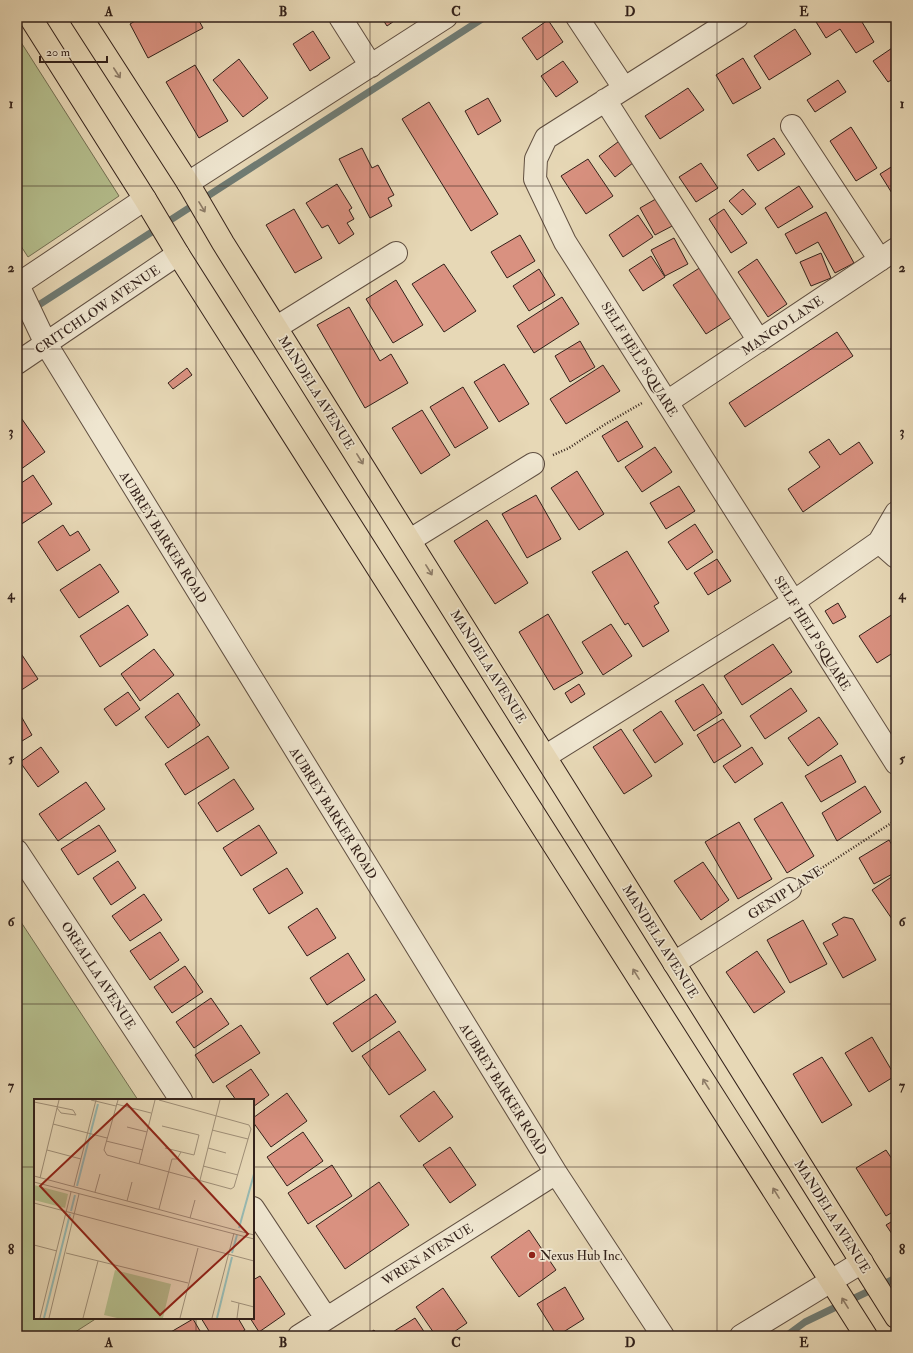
<svg xmlns="http://www.w3.org/2000/svg" width="913" height="1353" font-family="'IM FELL Double Pica',serif">
<style>
.green{fill:#b5bf8e;stroke:#747054}
.lines{fill:none;stroke-linecap:round;stroke-linejoin:round}
.stream{stroke:#6f7c75;stroke-width:7}
.building{fill:#d99180;stroke:#33211a}
.minor-casing{stroke:#604f41;stroke-width:24}
.major-casing{stroke:#33211a;stroke-width:24}
.path{stroke:#33211a;stroke-width:2.5;stroke-dasharray:1 2;stroke-linecap:butt}
.minor{stroke:#efe6d0;stroke-width:22}
.major{stroke:#e7d8b6;stroke-width:22}
.oneway{stroke:#8d7c68}
.grid{fill:none;stroke:#33211a;stroke-width:1;stroke-opacity:0.55}
.poi-dot{fill:#8f2418;stroke:#efe6d0;stroke-width:1.5}
.labels{text-anchor:middle;stroke-width:3.5;stroke-linejoin:round;paint-order:stroke}
.street-label{font-size:13px;fill:#33211a;stroke:#efe6d0}
.poi-label{font-size:13px;fill:#33211a;stroke:#efe6d0;text-anchor:start}
.inset-river{fill:none;stroke:#97b9b2;stroke-width:2}
.inset-road{fill:none;stroke:#9f8f78;stroke-width:1}
.view{fill:#8f2418;fill-opacity:0.15;stroke:#8f2418;stroke-width:2}
.inset-edge{fill:none;stroke:#33211a;stroke-width:2}
.neatline{fill:none;stroke:#33211a;stroke-width:1.5}
.grid-label{font-size:13px;text-anchor:middle;font-weight:bold;fill:#33211a}
</style>
<rect width="100%" height="100%" fill="#e7d8b6"/>
<filter id="stains"><feTurbulence type="fractalNoise" baseFrequency=".005" numOctaves="4"/><feColorMatrix values="0 0 0 0 .2 0 0 0 0 .09 0 0 0 0 .02 0 0 0 .5 -.17"/></filter>
<radialGradient id="worn" r=".72"><stop offset=".6" stop-color="#630" stop-opacity="0"/><stop offset="1" stop-color="#630" stop-opacity=".3"/></radialGradient>
<path class="green" d="M17 36 119 196 28 257 17 240Z
M17 916 138 1100H35V1318H97L69 1336H17Z"/>
<g class="lines">
<path class="stream" d="M17 319 485 17
M786 1336 805 1322 896 1278"/>
</g>
<path class="building" d="M142 17H197L203 28 148 58 130 24Z
M381 17H400L387 26Z
M813 17H859L874 42 856 53 840 29 826 38Z
M548 20 563 42 537 60 522 38Z
M795 29 811 54 769 80 754 56Z
M313 31 330 58 310 71 293 44Z
M895 46 896 77 888 82 873 61Z
M743 58 761 88 733 104 716 75Z
M239 59 268 98 243 117 213 80Z
M563 61 578 82 556 97 541 76Z
M195 65 228 121 199 138 166 82Z
M838 80 846 92 815 112 807 100Z
M688 88 704 110 660 139 645 116Z
M488 98 501 121 478 135 465 111Z
M429 102 498 214 471 231 402 119Z
M851 127 877 168 856 181 830 141Z
M774 138 785 154 758 171 747 155Z
M622 139 638 159 615 177 599 156Z
M362 148 372 168 378 165 394 195 388 198 392 206 370 218 339 159Z
M588 159 613 196 586 214 561 176Z
M701 163 718 188 696 202 679 177Z
M896 164V197L895 198 880 174Z
M337 184 352 208 349 210 354 219 347 223 354 234 339 244 328 225 322 228 306 203Z
M799 186 813 207 778 228 765 208Z
M743 189 756 204 742 215 729 201Z
M661 196 676 224 655 235 640 208Z
M294 209 322 258 295 273 266 225Z
M724 209 747 243 731 253 709 219Z
M826 212 854 263 835 273 818 242 796 254 785 234Z
M638 215 653 237 623 257 609 235Z
M520 235 535 261 507 278 491 252Z
M674 238 688 264 665 276 651 250Z
M821 253 831 278 811 286 800 262Z
M651 256 665 277 643 291 629 270Z
M757 259 787 304 768 317 738 272Z
M444 264 476 311 444 332 412 284Z
M701 267 734 316 706 334 673 285Z
M539 269 555 295 529 311 513 286Z
M396 280 423 325 393 343 366 299Z
M562 297 579 324 534 353 517 326Z
M349 307 380 361 391 354 408 383 365 408 317 325Z
M837 332 853 356 745 427 729 403Z
M580 341 595 367 570 382 555 356Z
M504 364 529 404 499 422 474 382Z
M603 365 620 391 566 424 550 399Z
M187 368 192 375 173 389 168 383Z
M463 387 488 428 455 448 430 407Z
M422 410 450 455 421 474 392 428Z
M17 412 45 452 17 472Z
M627 421 643 447 618 462 602 436Z
M829 439 840 455 859 442 873 463 803 512 788 489 820 467 809 452Z
M655 447 672 472 642 492 625 467Z
M577 471 604 514 579 530 551 488Z
M33 475 52 504 17 527V486Z
M679 486 695 511 666 529 650 503Z
M536 495 561 539 527 558 502 514Z
M487 520 528 583 495 604 454 541Z
M695 524 713 552 687 570 668 542Z
M63 525 70 536 78 531 90 550 57 571 38 542Z
M627 551 659 603 654 606 669 631 643 647 628 623 625 625 592 572Z
M717 559 731 581 708 595 694 573Z
M100 564 119 592 79 618 60 590Z
M838 603 846 617 833 624 825 611Z
M128 605 148 635 100 667 80 636Z
M896 612V651L877 663 859 636Z
M548 614 583 673 554 690 519 632Z
M611 624 632 656 603 675 582 642Z
M773 644 792 672 742 705 724 676Z
M18 649 38 679 17 693V650Z
M154 649 174 675 140 701 121 674Z
M579 684 585 694 571 703 565 693Z
M703 684 722 713 694 731 675 701Z
M791 688 807 711 765 739 750 716Z
M128 692 140 709 116 726 104 709Z
M178 693 200 725 168 748 145 717Z
M18 711 32 735 17 744V712Z
M661 711 683 744 655 763 633 730Z
M819 717 838 744 808 766 788 738Z
M723 719 741 746 714 763 697 735Z
M621 729 652 776 624 794 593 747Z
M208 736 229 768 185 795 165 764Z
M41 747 59 772 38 787 20 762Z
M752 747 763 764 735 783 723 766Z
M841 755 856 782 821 802 805 776Z
M234 779 254 809 217 832 198 803Z
M86 782 105 809 58 841 39 814Z
M865 786 881 812 837 841 822 813Z
M782 802 814 856 787 873 754 819Z
M739 822 772 879 738 899 705 842Z
M99 825 116 851 78 875 61 849Z
M259 825 277 853 241 876 223 848Z
M889 840 896 852V872L874 884 859 858Z
M118 861 136 888 111 905 93 878Z
M703 862 729 900 701 920 674 881Z
M287 868 303 893 269 914 253 889Z
M896 874V916L892 919 872 890Z
M144 894 162 920 130 941 112 916Z
M317 908 336 938 307 956 288 927Z
M844 917 853 919 876 960 843 978 823 943 838 935 832 924Z
M803 920 827 964 790 983 767 940Z
M160 932 179 960 150 980 130 951Z
M757 951 785 992 754 1013 726 972Z
M348 953 365 980 327 1005 310 978Z
M185 966 203 992 172 1013 154 987Z
M376 994 396 1022 352 1052 333 1023Z
M211 998 229 1024 194 1048 176 1022Z
M241 1025 260 1053 213 1083 195 1055Z
M399 1031 426 1070 389 1095 362 1056Z
M872 1037 895 1076 869 1092 845 1053Z
M822 1057 852 1105 822 1123 793 1074Z
M251 1069 269 1095 253 1107V1100H236L226 1086Z
M434 1091 453 1117 419 1142 400 1116Z
M287 1093 307 1121 271 1147 253 1122V1118Z
M303 1132 323 1161 287 1186 267 1157Z
M450 1147 476 1185 450 1203 423 1165Z
M886 1150 896 1165V1210L886 1216 856 1168Z
M332 1165 352 1196 308 1224 288 1193Z
M379 1182 409 1225 345 1269 316 1226Z
M896 1219V1240L886 1225Z
M529 1230 556 1270 519 1297 491 1257Z
M260 1276 285 1314 259 1332 250 1318H253V1280Z
M565 1287 584 1319 557 1336 537 1304Z
M443 1288 467 1323 448 1336H436L416 1307Z
M201 1318H238L245 1330 235 1336H212Z
M415 1318 427 1336H388V1335Z
M193 1319 203 1336H164Z
M374 1330 378 1336H365Z"/>
<g class="lines">
<g class="minor-casing">
<path id="minor" d="M340 17 371 66
M577 17 624 88
M737 17 546 138 536 159 535 179 565 242 896 763
M605 100 759 341
M792 126 880 260
M188 183 446 17
M17 283 46 344 556 1173 663 1336
M17 285 145 199
M277 327 396 253
M17 363 178 254
M667 402 896 249
M410 540 533 464
M879 542 896 513
M546 756 793 602 879 542 896 557
M17 851 181 1100
M674 963 790 889
M253 1208 326 1318
M299 1336 556 1173
M741 1336 862 1262"/>
</g>
<g class="major-casing">
<path id="major" d="M30 17 145 199 178 254 866 1336
M81 17 188 183 223 243 896 1317"/>
</g>
<path class="path" d="M553 455 569 448 604 425 642 403
M808 877 896 820"/>
<use href="#minor" class="minor"/>
<use href="#major" class="major"/>
</g>
<defs><path id="oneway-shaft" d="M-6 0H5M1.5-3L5.5 0L1.5 3" fill="none" stroke-width="1.6" stroke-linecap="round" stroke-linejoin="round"/></defs>
<g class="oneway">
<use href="#oneway-shaft" transform="translate(117 73) rotate(57)"/>
<use href="#oneway-shaft" transform="translate(202 207) rotate(59)"/>
<use href="#oneway-shaft" transform="translate(360 459) rotate(58)"/>
<use href="#oneway-shaft" transform="translate(429 570) rotate(58)"/>
<use href="#oneway-shaft" transform="translate(636 974) rotate(-122)"/>
<use href="#oneway-shaft" transform="translate(706 1084) rotate(-122)"/>
<use href="#oneway-shaft" transform="translate(776 1193) rotate(-122)"/>
<use href="#oneway-shaft" transform="translate(845 1303) rotate(-122)"/>
</g>
<path class="grid" d="M196 17V1100M370 17V1336M543 17V1336M717 17V1336M17 186H896M17 349H896M17 513H896M17 676H896M17 840H896M17 1004H896M17 1167H35M253 1167H896M196 1318V1336"/>
<circle class="poi-dot" cx="532" cy="1255" r="4"/>
<g class="labels">
<g class="street-label">
<text transform="translate(97 309) rotate(-34)" y="5">CRITCHLOW AVENUE</text>
<text transform="translate(782 325) rotate(-34)" y="5">MANGO LANE</text>
<text transform="translate(640 359) rotate(58)" y="5">SELF HELP SQUARE</text>
<text transform="translate(317 392) rotate(58)" y="5">MANDELA AVENUE</text>
<text transform="translate(164 537) rotate(58)" y="5">AUBREY BARKER ROAD</text>
<text transform="translate(813 633) rotate(58)" y="5">SELF HELP SQUARE</text>
<text transform="translate(489 666) rotate(58)" y="5">MANDELA AVENUE</text>
<text transform="translate(334 813) rotate(58)" y="5">AUBREY BARKER ROAD</text>
<text transform="translate(785 892) rotate(-33)" y="5">GENIP LANE</text>
<text transform="translate(661 941) rotate(58)" y="5">MANDELA AVENUE</text>
<text transform="translate(99 975) rotate(57)" y="5">OREALLA AVENUE</text>
<text transform="translate(504 1089) rotate(58)" y="5">AUBREY BARKER ROAD</text>
<text transform="translate(833 1216) rotate(58)" y="5">MANDELA AVENUE</text>
<text transform="translate(427 1254) rotate(-32)" y="5">WREN AVENUE</text>
</g>
<g class="poi-label">
<text x="540" y="1260">Nexus Hub Inc.</text>
</g>
</g>
<g transform="translate(34 1099)">
<rect width="220" height="220" fill="#e7d8b6"/>
<path d="M0 86 34 95 31 109 0 101ZM81 171 137 185 129 219H83L70 216Z" fill="#b5bf8e"/>
<path class="inset-river" d="M43 87 64 5M37 112 41 96M205 129 220 75M198 154 203 136M10 219 36 115M183 219 198 158"/>
<path class="inset-road" d="M57 1 82 7M84 1 70 51 73 56 197 90 200 88 217 30 215 26 125 1M0 3 39 11 42 16 27 14 23 9M82 5 117 14M19 25 73 39M128 27 165 36 160 56 131 49M93 28 113 33M178 31 214 40M72 42 109 51M174 49 192 54M13 51 47 60M105 65 121 1M169 67 204 76M0 77 220 136M6 79 25 1M166 81 186 1M0 83 220 140M40 87 62 1M61 93 66 75M93 102 98 83M0 104 220 162M125 110 138 60H143L147 53M156 119 161 101M0 146 23 152M32 154 154 184M197 202 220 208M6 219 37 93M15 219 45 95M49 219 64 162M146 219 164 149M178 219 200 134M203 219 205 204"/>
<path class="view" d="M93 5 214 135 126 216 6 87Z"/>
<rect width="220" height="220" class="inset-edge"/>
</g>
<rect width="913" height="1353" fill="none" stroke="#e7d8b6" stroke-width="44"/>
<path d="M40 56v6h67v-6" fill="none" stroke="#33211a" stroke-width="2"/>
<text x="46" y="56" font-size="12" fill="#33211a" stroke="#efe6d0" stroke-width="3" paint-order="stroke">20 m</text>
<rect x="22" y="22" width="869" height="1309" class="neatline"/>
<g class="grid-label">
<text x="109" y="16">A</text>
<text x="283" y="16">B</text>
<text x="456" y="16">C</text>
<text x="630" y="16">D</text>
<text x="804" y="16">E</text>
<text x="11" y="108">1</text>
<text x="902" y="108">1</text>
<text x="11" y="272">2</text>
<text x="902" y="272">2</text>
<text x="11" y="436">3</text>
<text x="902" y="436">3</text>
<text x="11" y="599">4</text>
<text x="902" y="599">4</text>
<text x="11" y="763">5</text>
<text x="902" y="763">5</text>
<text x="11" y="926">6</text>
<text x="902" y="926">6</text>
<text x="11" y="1090">7</text>
<text x="902" y="1090">7</text>
<text x="11" y="1254">8</text>
<text x="902" y="1254">8</text>
<text x="109" y="1347">A</text>
<text x="283" y="1347">B</text>
<text x="456" y="1347">C</text>
<text x="630" y="1347">D</text>
<text x="804" y="1347">E</text>
</g>
<rect width="100%" height="100%" filter="url(#stains)"/>
<rect width="100%" height="100%" fill="url(#worn)"/>
</svg>
